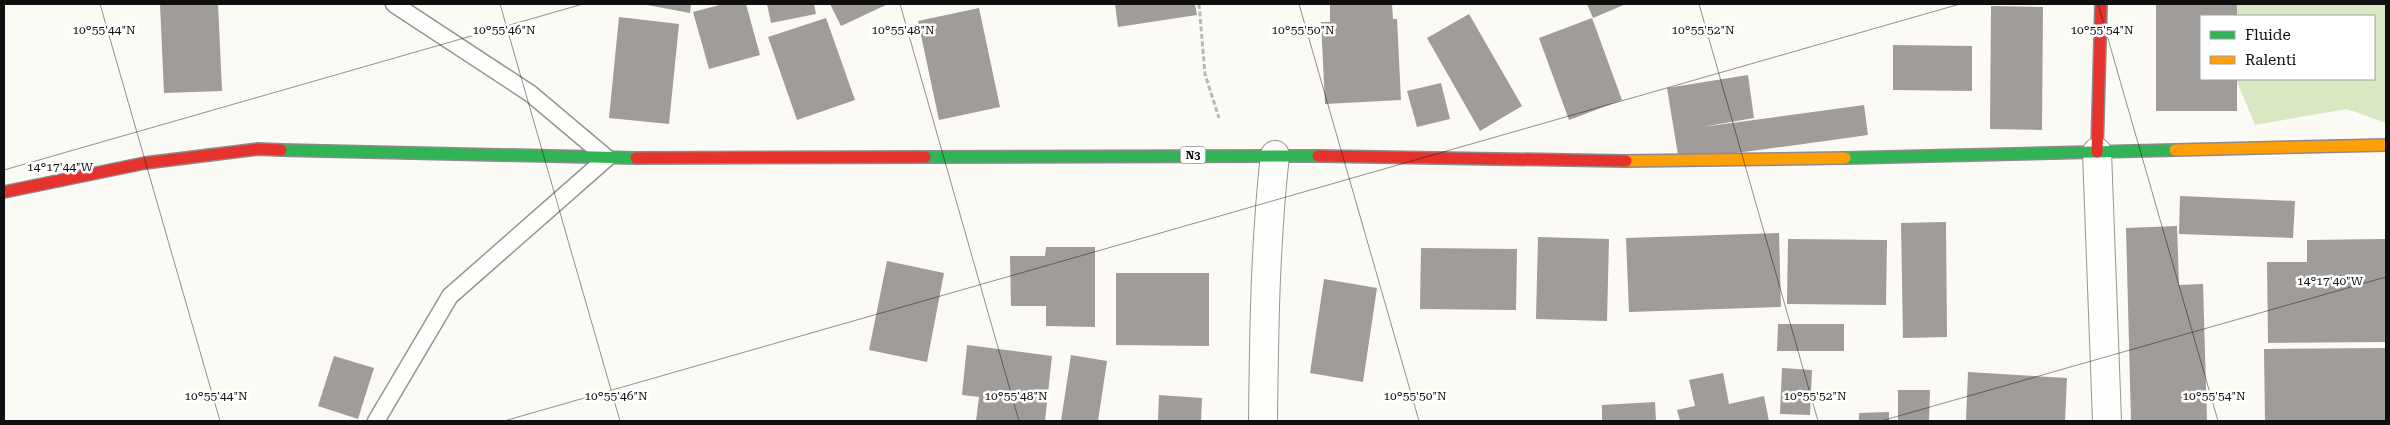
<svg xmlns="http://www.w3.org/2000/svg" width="2390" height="425" font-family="'Roboto Serif',serif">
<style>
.forest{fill:#d9e8c3}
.building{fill:#9f9c99}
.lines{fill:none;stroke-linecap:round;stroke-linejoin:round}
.lane-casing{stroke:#969592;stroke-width:19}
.street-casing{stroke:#969592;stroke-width:30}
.fast-casing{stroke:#8c8b89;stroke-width:14}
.slow-casing{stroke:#8c8b89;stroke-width:14}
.jam-casing{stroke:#8c8b89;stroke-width:14}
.path{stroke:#b9b9b8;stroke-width:3;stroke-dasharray:5 2.5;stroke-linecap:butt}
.lane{stroke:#fffefd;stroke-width:16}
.street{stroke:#fffefd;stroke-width:28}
.fast{stroke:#30b455;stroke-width:11}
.slow{stroke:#ff9f0a;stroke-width:11}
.jam{stroke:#e5322d;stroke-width:11}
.ticks{fill:none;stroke:#0f0f0f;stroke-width:1;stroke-opacity:0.45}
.labels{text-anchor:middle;stroke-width:5;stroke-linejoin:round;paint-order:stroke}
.shield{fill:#fff;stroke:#575757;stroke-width:1}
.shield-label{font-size:11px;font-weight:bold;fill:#0f0f0f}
.ticks-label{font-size:12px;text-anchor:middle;fill:#0f0f0f;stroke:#fff;stroke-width:5;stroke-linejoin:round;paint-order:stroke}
</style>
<rect width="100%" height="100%" fill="#fcfaf4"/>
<path class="forest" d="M2204 4H2386V123L2347 109 2255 125 2236 79H2374V16H2210Z"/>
<path class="building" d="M160 4H218L222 91 164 93Z
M642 4H691L690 13Z
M723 4H746L760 55 709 69 693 12Z
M767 4H814L816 14 771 23Z
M830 4H888L841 26Z
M1115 4H1195L1197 15 1118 27Z
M1330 4H1392L1393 19H1397L1401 100 1325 104 1321 22H1330Z
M1587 4H1626L1593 18Z
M2156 4H2237V16H2201V79H2237V111H2156Z
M1991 6 2043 7 2042 130 1990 129Z
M979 8 1000 107 939 120 918 21Z
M1469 14 1522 106 1480 131 1427 38Z
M619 17 679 24 669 124 609 118Z
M826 18 855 100 797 120 768 37Z
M1592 18 1622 100 1569 120 1539 38Z
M1893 45 1972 46V91L1893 90Z
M1748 75 1754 118 1702 127 1864 105 1868 135 1679 161 1667 88Z
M1441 83 1450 119 1417 127 1407 91Z
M2180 196 2295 201 2293 238 2179 234Z
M1946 222 1947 337 1903 338 1901 223Z
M2177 226 2179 285 2203 284 2207 421H2131L2126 228Z
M1779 233 1781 307 1629 312 1626 238Z
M1538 237 1609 239 1607 321 1536 319Z
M1788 239 1887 240 1886 305 1787 304Z
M2386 239V342L2268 343 2267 262H2307V240Z
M1046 247H1095V327L1046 326V306H1011L1010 256H1045Z
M1421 248 1517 249 1516 310 1420 309Z
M887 261 944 273 927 362 869 350Z
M1116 273H1209V346L1116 345Z
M1324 279 1377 288 1363 382 1310 373Z
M1778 324H1844V351H1777Z
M967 345 1052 356 1045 421H976L979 397 962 395Z
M2386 348V421H2265L2264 349Z
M1071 355 1107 361 1098 421H1061Z
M334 356 374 368 358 419 318 406Z
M1782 368 1812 370 1810 415 1780 414Z
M1968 372 2067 378 2065 421H1966Z
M1723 373 1729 404 1764 396 1769 421H1680L1677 410 1695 406 1689 380Z
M1898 390H1930L1929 421H1898Z
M1159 395 1202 398 1201 421H1158Z
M1655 402 1656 421H1602V405Z
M1889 412V421H1859V413Z"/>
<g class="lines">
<g class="lane-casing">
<path id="lane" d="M376 421 450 296 607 158 531 94 394 4"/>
</g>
<g class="street-casing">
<path id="street" d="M2097 152 2107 421
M1263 421C1264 332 1265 244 1275 155"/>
</g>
<g class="fast-casing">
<path id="fast" d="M281 150 636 158
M925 157 1318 156
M1845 158 2175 150"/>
</g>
<g class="slow-casing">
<path id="slow" d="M2175 150 2386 145
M1626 161 1845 158"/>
</g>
<g class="jam-casing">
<path id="jam" d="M2097 152 2101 4
M1318 156 1626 161
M636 158 925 157
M4 192 145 163 258 149 281 150"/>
</g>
<path class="path" d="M1199 4 1205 74 1219 118"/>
<use href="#lane" class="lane"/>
<use href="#street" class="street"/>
<use href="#fast" class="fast"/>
<use href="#slow" class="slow"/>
<use href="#jam" class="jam"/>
</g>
<path class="ticks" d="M100 4 220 421M500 4 620 421M900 4 1019 421M1299 4 1419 421M1699 4 1818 421M2098 4 2218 421M4 170 583 4M504 421 1960 4M1881 421 2386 277"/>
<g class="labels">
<rect class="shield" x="1180.5" y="146.5" width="25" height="17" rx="4"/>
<g class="shield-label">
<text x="1193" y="159">N3</text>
</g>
</g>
<g class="ticks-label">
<text x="104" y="34">10°55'44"N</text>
<text x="504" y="34">10°55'46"N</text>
<text x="903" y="34">10°55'48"N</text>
<text x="1303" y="34">10°55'50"N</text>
<text x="1703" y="34">10°55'52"N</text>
<text x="2102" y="34">10°55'54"N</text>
<text x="60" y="171">14°17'44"W</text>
<text x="2330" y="285">14°17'40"W</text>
<text x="216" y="400">10°55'44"N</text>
<text x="616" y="400">10°55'46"N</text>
<text x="1016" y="400">10°55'48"N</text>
<text x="1415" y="400">10°55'50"N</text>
<text x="1815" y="400">10°55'52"N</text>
<text x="2214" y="400">10°55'54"N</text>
</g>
<rect width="2390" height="425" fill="none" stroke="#0f0f0f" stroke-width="10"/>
<rect x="2200" y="15" width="175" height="65" fill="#ffffff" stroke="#9f9f9f"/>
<rect x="2210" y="31" width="25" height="8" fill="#30b455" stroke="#9f9f9f"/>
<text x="2245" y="40" font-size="15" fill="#0f0f0f">Fluide</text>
<rect x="2210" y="56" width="25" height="8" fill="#ff9f0a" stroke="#9f9f9f"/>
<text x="2245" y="65" font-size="15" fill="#0f0f0f">Ralenti</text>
</svg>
